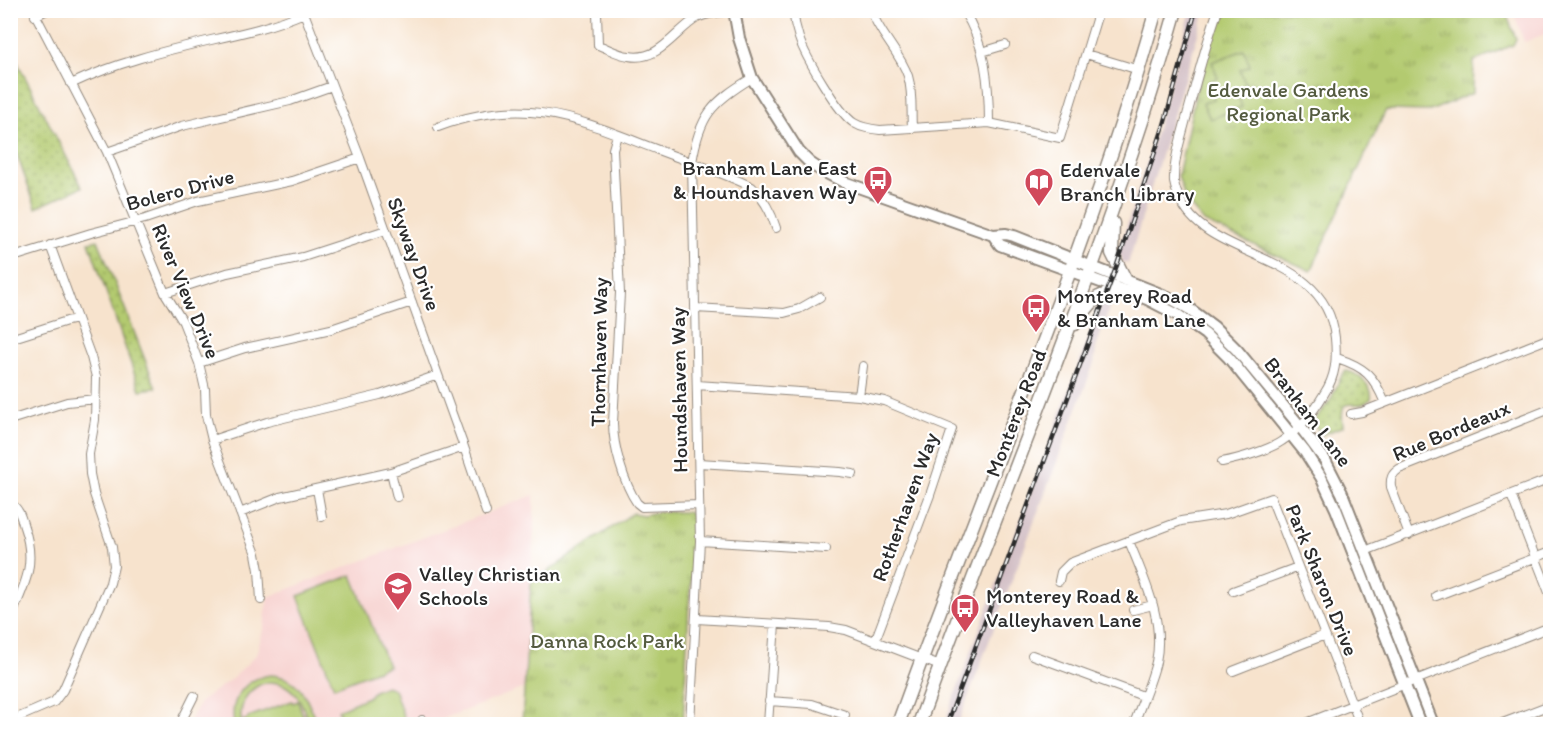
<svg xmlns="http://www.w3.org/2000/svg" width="1561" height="735" font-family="Itim,sans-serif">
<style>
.built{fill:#f7d0ce}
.railway{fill:#d2bec4}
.grass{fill:url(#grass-dots);stroke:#6f7a4d;stroke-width:1.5}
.park{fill:url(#park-tufts);stroke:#6f7a4d;stroke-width:1.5}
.pitch{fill:#b3ca6f;stroke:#6f7a4d;stroke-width:1.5}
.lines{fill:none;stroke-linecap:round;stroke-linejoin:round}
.street-casing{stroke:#91877c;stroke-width:10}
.secondary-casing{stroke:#91877c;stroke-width:14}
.primary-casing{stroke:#91877c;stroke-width:15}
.street{stroke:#fff;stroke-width:8}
.secondary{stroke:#fff;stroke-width:10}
.primary{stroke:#fff;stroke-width:12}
.rail-casing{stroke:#2b2b2b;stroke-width:4.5}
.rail{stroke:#fff;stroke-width:2;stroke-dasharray:7;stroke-linecap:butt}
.labels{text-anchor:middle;stroke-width:4.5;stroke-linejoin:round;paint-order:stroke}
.park-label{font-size:21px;fill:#545b3f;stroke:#fff}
.poi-label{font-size:21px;fill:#2b2b2b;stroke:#fff;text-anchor:start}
.street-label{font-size:21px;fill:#2b2b2b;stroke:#fff}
</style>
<defs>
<pattern id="grass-dots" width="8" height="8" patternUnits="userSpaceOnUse" patternTransform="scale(1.5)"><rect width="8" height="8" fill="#b3ca6f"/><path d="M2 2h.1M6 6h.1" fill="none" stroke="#92a45b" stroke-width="1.8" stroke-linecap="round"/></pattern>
<pattern id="park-tufts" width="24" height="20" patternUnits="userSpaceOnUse" patternTransform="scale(1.5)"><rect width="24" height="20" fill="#b3ca6f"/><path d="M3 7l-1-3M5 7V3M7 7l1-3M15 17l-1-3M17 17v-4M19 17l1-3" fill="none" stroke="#92a45b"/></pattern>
</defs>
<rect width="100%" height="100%" fill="#fff"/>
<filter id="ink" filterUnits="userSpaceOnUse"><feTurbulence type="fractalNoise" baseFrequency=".0167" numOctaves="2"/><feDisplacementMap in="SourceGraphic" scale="12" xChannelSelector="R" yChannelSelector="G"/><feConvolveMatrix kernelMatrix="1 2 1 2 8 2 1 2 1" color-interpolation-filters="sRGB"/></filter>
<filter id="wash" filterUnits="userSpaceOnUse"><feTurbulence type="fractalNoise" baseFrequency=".008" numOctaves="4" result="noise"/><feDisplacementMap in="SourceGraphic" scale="24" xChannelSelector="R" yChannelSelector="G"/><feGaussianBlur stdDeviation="1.35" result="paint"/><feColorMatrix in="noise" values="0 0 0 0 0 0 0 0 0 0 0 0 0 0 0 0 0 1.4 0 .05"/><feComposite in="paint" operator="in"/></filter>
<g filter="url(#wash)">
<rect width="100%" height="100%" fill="#f7e3cd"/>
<path class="built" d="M1513 11H1550V32L1524 42Z
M534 495V528L524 688 429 724H188L201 701 234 677 256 655 264 627 268 597Z"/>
<path class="railway" d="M1191 11H1205L1128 264 1121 261 1122 257 1119 255 1117 249 1121 244 1152 146Z
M1103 299H1112L1096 348 1094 363 958 724H944Z"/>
<path class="grass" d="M11 50 82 187 36 208 11 138Z
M98 240 156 388 140 390 89 242Z
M1346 371C1357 372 1374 387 1371 399 1352 414 1339 389 1343 426L1322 435 1316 427 1315 419 1330 401 1342 375Z"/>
<path class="park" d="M1221 11H1505L1516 39 1513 45 1474 61 1473 93 1430 111 1386 110 1311 271 1204 222 1186 201 1178 176 1200 73Z
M658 512H685L690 513 693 518 694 551 689 603 683 724H522L531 583 633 513 643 515Z"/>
<path class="pitch" d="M1244 50 1250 66 1240 70 1246 86 1236 90 1242 107 1210 119 1203 103 1214 99 1208 82 1218 78 1212 62Z
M352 575 388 666 334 687 298 596Z
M271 675C301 677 308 700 317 724H309C305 714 303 702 295 694 272 667 234 691 242 724H234C229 699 245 678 271 675Z
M386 686 394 689 406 724H343L338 710 368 697 374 691Z
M292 701 293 703 298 701 306 724H245L244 720 248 719V717Z"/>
</g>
<g filter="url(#ink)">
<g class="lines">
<g class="street-casing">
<path id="street" d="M33 10 107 152 165 293 183 322 199 363 205 389 206 415 212 440 256 554 259 570 261 600
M303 10 360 158 464 447 486 512
M793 10C794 20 796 29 799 38 805 56 838 113 854 123 862 128 871 129 880 130L989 123 1060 138 1099 10
M871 10C879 34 900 52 908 76 913 93 911 111 912 128
M963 10C986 45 989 83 989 123
M1218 10C1205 46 1196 83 1186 119 1181 139 1173 161 1174 182 1175 187 1177 194 1180 199 1207 262 1326 249 1335 338 1337 359 1336 376 1324 394 1314 411 1299 430 1282 441 1269 450 1238 459 1222 462
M597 13 598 45C607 48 618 55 629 56 659 62 675 31 697 18 708 12 722 12 734 11
M35 16 47 10
M982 52 1005 45
M1086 54 1139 70
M71 84C115 63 164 51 211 40 243 33 274 26 304 13
M438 127C526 94 577 119 658 150 689 162 722 172 752 187 764 199 771 211 776 228
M617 135 613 149 620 293 613 423C613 446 624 484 637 503L642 507 699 505
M107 152 182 126 290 101 332 86
M10 258 91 233 145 219 198 201 292 181 360 158
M165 293 227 273 303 257 386 230
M695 308 784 313 799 309 820 297
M10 339 67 321 77 319
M1337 358C1365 367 1374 376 1385 403
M199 363 245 348 331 329 412 302
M697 385 859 396 884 401 952 429 930 495 875 641
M859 396 863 366
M1351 414 1362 412 1550 338
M10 420 67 402 96 399
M212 440 267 422 380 395 438 375
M699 463 840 472 853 474
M391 472 397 497
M317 489 322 517
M1511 495 1550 595
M10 503C19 508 21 517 24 527 37 564 25 584 10 619
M240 513 280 497 391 472 464 447
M1409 535 1391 487C1390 478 1392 474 1399 469L1550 409
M700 541 826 549
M1129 541C1144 579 1165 620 1156 662 1151 683 1141 704 1134 724
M1365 551 1550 479
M1059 581 1061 572 1070 563 1181 521 1226 514 1271 498 1360 724
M1233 591 1298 567
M1436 596 1550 552
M1133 610 1153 605
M697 619 829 627 846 630 940 666
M1032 655 1143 696
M1233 671 1325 635
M769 701 812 704 845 715
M422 720V724
M10 721 54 702 63 690 110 583 114 566 112 547 94 494 90 474 89 454 95 420 96 377 91 357 50 245
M180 724 194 696
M690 724 700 541 692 163C699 116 712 102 752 78
M768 724 775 624
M1304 724 1550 627
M1500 724 1550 705"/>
</g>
<g class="secondary-casing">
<path id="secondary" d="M734 10 739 38 752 78 799 152 810 163 819 169 844 182 993 235 1006 234 1014 236 1168 297 1191 310 1214 327 1237 350 1299 425 1325 460 1342 493 1433 724
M993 235 1000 245 1147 299 1178 315 1205 334 1229 358 1305 452 1321 477 1336 509 1420 724"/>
</g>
<g class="primary-casing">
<path id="primary" d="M1113 223 1112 253 1125 279
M1075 324C1094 300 1093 293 1126 292
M898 724C983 487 1087 254 1156 10
M919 724C1004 486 1107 254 1176 10"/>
</g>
<use href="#street" class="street"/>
<use href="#secondary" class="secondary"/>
<use href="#primary" class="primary"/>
<g class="rail-casing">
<path id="rail" d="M947 724 1117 265 1164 125 1196 10"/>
</g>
<use href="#rail" class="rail"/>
</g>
</g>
<defs>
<g id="bus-pin" transform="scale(1.5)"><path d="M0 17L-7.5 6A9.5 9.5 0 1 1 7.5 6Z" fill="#d1495b" stroke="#fff"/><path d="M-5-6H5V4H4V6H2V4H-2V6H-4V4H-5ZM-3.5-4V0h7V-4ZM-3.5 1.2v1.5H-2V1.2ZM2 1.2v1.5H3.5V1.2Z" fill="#fff"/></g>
<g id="library-pin" transform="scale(1.5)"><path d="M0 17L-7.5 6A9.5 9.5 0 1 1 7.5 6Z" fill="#d1495b" stroke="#fff"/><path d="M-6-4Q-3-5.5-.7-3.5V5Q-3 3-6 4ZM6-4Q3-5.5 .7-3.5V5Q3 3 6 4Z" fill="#fff"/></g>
<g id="school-pin" transform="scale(1.5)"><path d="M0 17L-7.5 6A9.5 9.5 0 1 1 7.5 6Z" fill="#d1495b" stroke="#fff"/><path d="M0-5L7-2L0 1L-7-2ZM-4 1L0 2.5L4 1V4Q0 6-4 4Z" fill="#fff"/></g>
</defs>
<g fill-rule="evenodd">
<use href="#bus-pin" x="878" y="180"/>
<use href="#library-pin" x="1039" y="182"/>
<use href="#bus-pin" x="1036" y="308"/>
<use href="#school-pin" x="398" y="586"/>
<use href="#bus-pin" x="965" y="608"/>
</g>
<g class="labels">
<g class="park-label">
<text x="1288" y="97">Edenvale Gardens<tspan x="1288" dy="24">Regional Park</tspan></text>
<text x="607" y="648">Danna Rock Park</text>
</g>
<g class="poi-label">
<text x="857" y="175" text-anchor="end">Branham Lane East<tspan x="857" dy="24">&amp; Houndshaven Way</tspan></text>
<text x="1060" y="177">Edenvale<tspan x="1060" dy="24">Branch Library</tspan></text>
<text x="1057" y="303">Monterey Road<tspan x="1057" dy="24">&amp; Branham Lane</tspan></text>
<text x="419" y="581">Valley Christian<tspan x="419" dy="24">Schools</tspan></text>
<text x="986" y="603">Monterey Road &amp;<tspan x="986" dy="24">Valleyhaven Lane</tspan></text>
</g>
<g class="street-label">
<text transform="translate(180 190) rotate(-15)" y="7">Bolero Drive</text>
<text transform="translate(414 254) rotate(70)" y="7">Skyway Drive</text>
<text transform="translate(186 291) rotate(67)" y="7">River View Drive</text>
<text transform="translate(599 352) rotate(-89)" y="7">Thornhaven Way</text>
<text transform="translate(679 390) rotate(-91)" y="7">Houndshaven Way</text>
<text transform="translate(1308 412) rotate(53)" y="7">Branham Lane</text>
<text transform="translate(1016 413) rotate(-69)" y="7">Monterey Road</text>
<text transform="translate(1451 431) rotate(-23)" y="7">Rue Bordeaux</text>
<text transform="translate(905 507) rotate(-70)" y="7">Rotherhaven Way</text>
<text transform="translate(1322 580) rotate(68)" y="7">Park Sharon Drive</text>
</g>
</g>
<rect width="1561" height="735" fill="none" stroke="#fff" stroke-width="36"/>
</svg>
